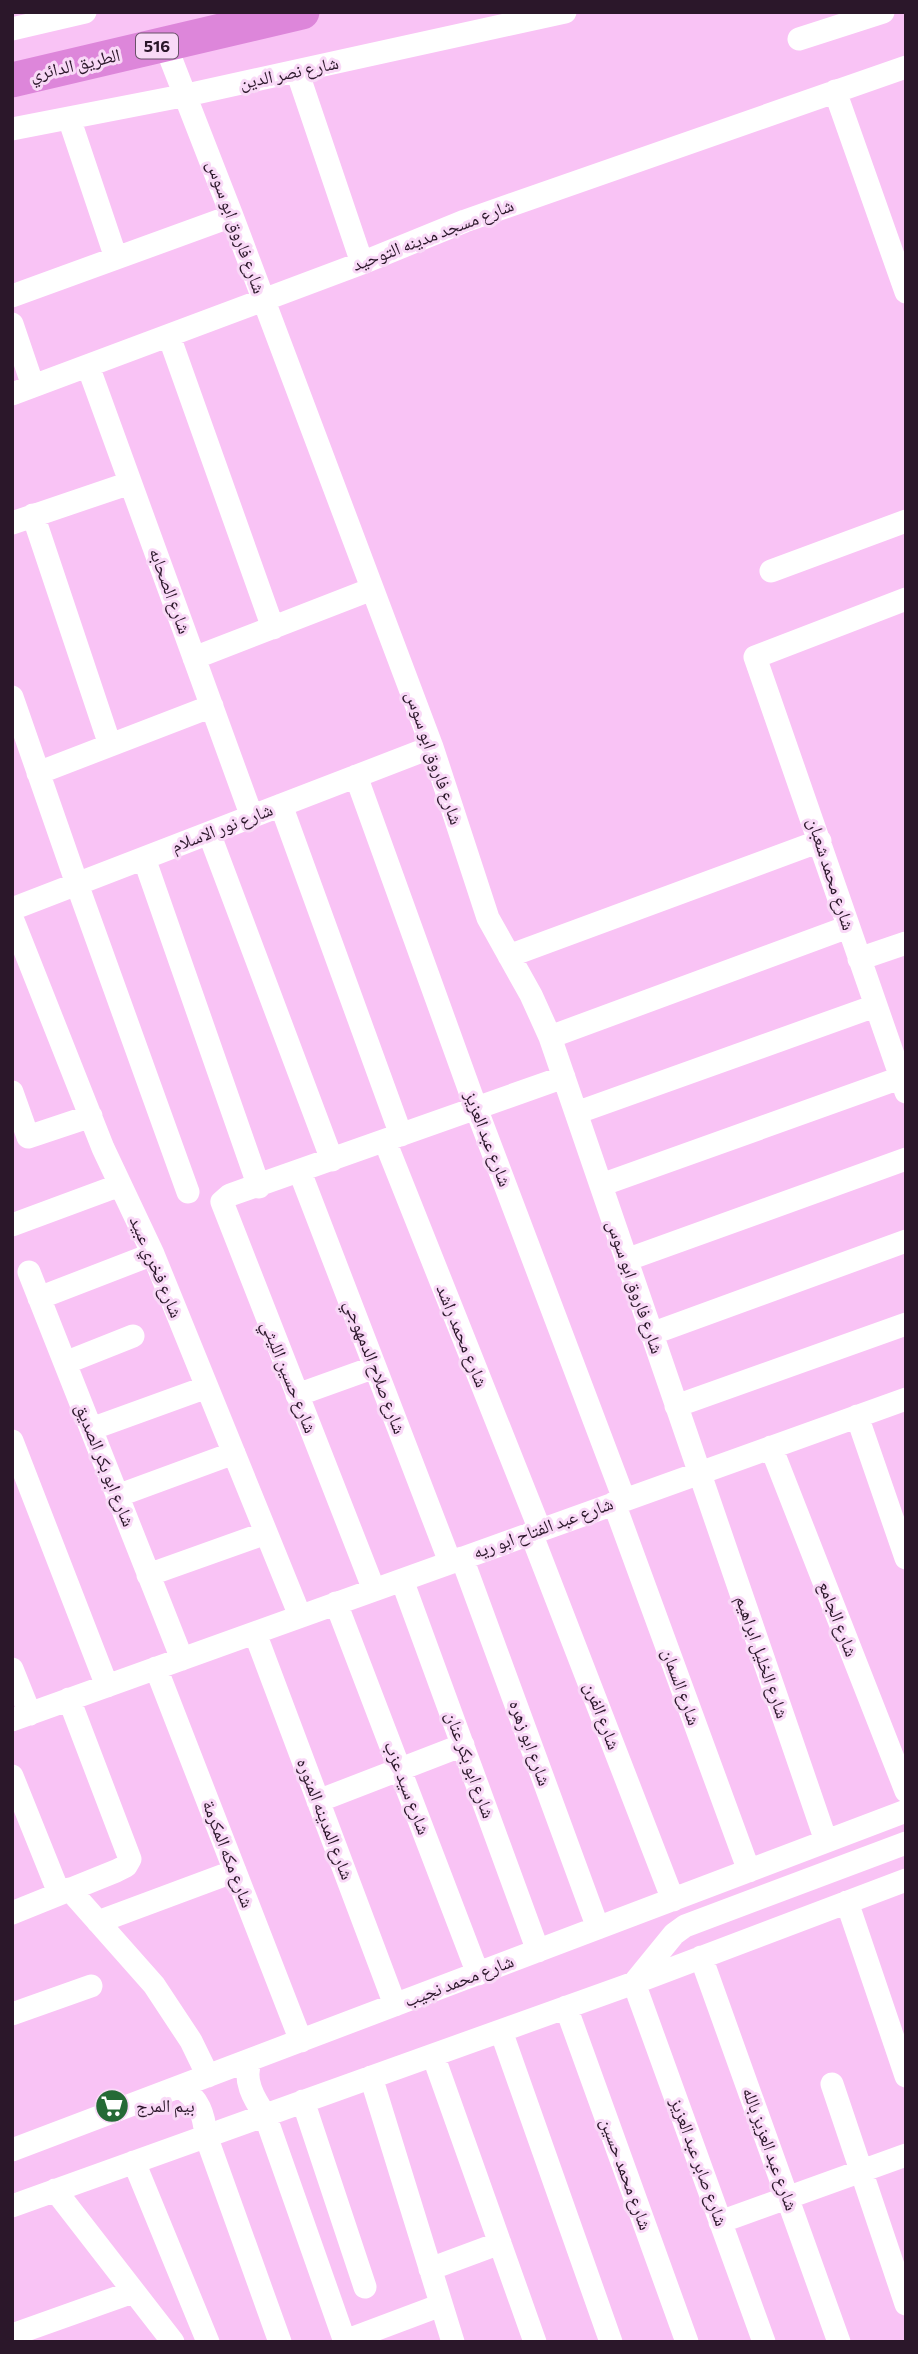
<svg xmlns="http://www.w3.org/2000/svg" width="918" height="2354" font-family="Commissioner,'Noto Naskh Arabic',sans-serif">
<style>
.lines{fill:none;stroke-linecap:round;stroke-linejoin:round}
.minor{stroke:#fff;stroke-width:23}
.highway{stroke:#dd86da;stroke-width:35}
.labels{text-anchor:middle;stroke-width:6;stroke-linejoin:round;paint-order:stroke}
.shield{fill:#f9d9f7;stroke:#695168;stroke-width:2}
.shield-label{font-size:16px;font-weight:bold;fill:#2b172a}
.street-label{font-size:18px;fill:#2b172a;stroke:#f9d9f7}
.poi-label{font-size:18px;fill:#2b172a;stroke:#f9d9f7;text-anchor:start}
</style>
<rect width="100%" height="100%" fill="#f9c3f5"/>
<g class="lines">
<path class="minor" d="M12 29 85 12
M799 39 883 12
M165 44 232 216 432 747 488 918 531 995 550 1037 826 1841
M297 71 362 263
M835 91 906 292
M69 118 116 258
M12 129 187 95 565 12
M12 296 232 216
M12 324 33 386
M169 336 273 628
M88 366 252 817
M12 394 362 263 465 221 906 67
M33 515 110 745
M12 523 130 483
M771 571 906 521
M906 599 755 657 906 1092
M194 658 372 589
M12 697 77 884 188 1192
M38 773 212 706
M356 776 476 1108 624 1499
M281 805 401 1135
M209 833 332 1160
M144 858 259 1187
M12 909 432 747
M12 918 103 1148 153 1254 300 1616
M509 956 820 841
M859 959 906 943
M550 1037 848 927
M12 1092 28 1137 91 1116
M576 1113 875 1006
M385 1141 540 1530
M300 1172 450 1562
M601 1185 900 1078
M12 1225 120 1185
M626 1260 906 1159
M29 1272 182 1659
M39 1298 153 1254
M651 1334 906 1241
M65 1363 133 1336
M297 1395 375 1367
M676 1406 906 1324
M857 1416 906 1558
M91 1429 207 1387
M12 1441 107 1686
M771 1447 906 1791
M117 1496 234 1453
M614 1503 749 1871
M531 1533 673 1900
M462 1558 598 1928
M148 1575 266 1533
M402 1580 538 1951
M374 1590 222 1202 230 1195 564 1077
M336 1603 478 1974
M255 1633 395 2005
M156 1668 301 2041
M12 1669 30 1714
M12 1720 906 1399
M12 1776 59 1893
M318 1801 463 1745
M69 1889 154 1985 191 2041 208 2076
M847 1902 906 2076
M12 1913 116 1871 126 1866 130 1859 69 1699
M98 1922 235 1871
M701 1957 839 2342
M566 2007 687 2342
M12 2014 91 1986
M501 2031 611 2342
M433 2055 535 2342
M251 2060C242 2079 254 2099 265 2115L345 2342
M371 2077 453 2342
M832 2084 906 2304
M180 2087C199 2098 204 2115 206 2136L280 2342
M303 2101 365 2287
M12 2150 906 1811
M134 2162 208 2342
M55 2190 173 2342
M12 2206 634 1983 906 1880
M720 2222 906 2155
M430 2269 500 2243
M12 2335 133 2292
M345 2341 441 2305
M764 2342 634 1983 674 1934 685 1926 906 1843"/>
<path class="highway" d="M12 80 302 12"/>
</g>
<defs>
<g id="supermarket-disc" transform="scale(1.75)"><circle r="9.5" fill="#256a36" stroke="#f9d9f7"/><path d="M-6-5.5h2.5l.6 2H6L4.5 2H-2.5L-4.4-4H-6ZM-1.5 3.2a1.3 1.3 0 1 0 .1 0ZM3 3.2a1.3 1.3 0 1 0 .1 0Z" fill="#fff"/></g>
</defs>
<g fill-rule="evenodd">
<use href="#supermarket-disc" x="112" y="2106"/>
</g>
<g class="labels">
<rect class="shield" x="136" y="33.5" width="42" height="25" rx="5"/>
<g class="shield-label">
<text x="157" y="52">516</text>
</g>
<g class="street-label">
<text transform="translate(75 65) rotate(-13)" y="6">الطريق الدائري</text>
<text transform="translate(289 73) rotate(-12)" y="6">شارع نصر الدين</text>
<text transform="translate(236 227) rotate(70)" y="6">شارع فاروق ابو سوس</text>
<text transform="translate(433 235) rotate(-21)" y="6">شارع مسجد مدينه التوحيد</text>
<text transform="translate(170 591) rotate(70)" y="6">شارع الصحابه</text>
<text transform="translate(434 758) rotate(71)" y="6">شارع فاروق ابو سوس</text>
<text transform="translate(222 828) rotate(-21)" y="6">شارع نور الاسلام</text>
<text transform="translate(831 874) rotate(72)" y="6">شارع محمد شعبان</text>
<text transform="translate(488 1139) rotate(69)" y="6">شارع عبد العزيز</text>
<text transform="translate(156 1267) rotate(67)" y="6">شارع فخري عبيد</text>
<text transform="translate(635 1287) rotate(71)" y="6">شارع فاروق ابو سوس</text>
<text transform="translate(462 1336) rotate(68)" y="6">شارع محمد راشد</text>
<text transform="translate(375 1367) rotate(69)" y="6">شارع صلاح الدمهوجي</text>
<text transform="translate(289 1377) rotate(68)" y="6">شارع حسين الليثي</text>
<text transform="translate(105 1465) rotate(68)" y="6">شارع ابو بكر الصديق</text>
<text transform="translate(543 1528) rotate(-20)" y="6">شارع عبد الفتاح ابو ريه</text>
<text transform="translate(838 1619) rotate(69)" y="6">شارع الجامع</text>
<text transform="translate(762 1657) rotate(71)" y="6">شارع الخليل ابراهيم</text>
<text transform="translate(681 1687) rotate(70)" y="6">شارع السمان</text>
<text transform="translate(602 1716) rotate(69)" y="6">شارع الفرن</text>
<text transform="translate(530 1743) rotate(70)" y="6">شارع ابو زهره</text>
<text transform="translate(470 1765) rotate(70)" y="6">شارع ابو بكر عنان</text>
<text transform="translate(407 1788) rotate(69)" y="6">شارع سيد عزب</text>
<text transform="translate(325 1819) rotate(69)" y="6">شارع المدينه المنوره</text>
<text transform="translate(228 1854) rotate(69)" y="6">شارع مكه المكرمة</text>
<text transform="translate(459 1981) rotate(-21)" y="6">شارع محمد نجيب</text>
<text transform="translate(770 2149) rotate(70)" y="6">شارع عبد العزيز بالله</text>
<text transform="translate(699 2162) rotate(70)" y="6">شارع صابر عبد العزيز</text>
<text transform="translate(626 2174) rotate(70)" y="6">شارع محمد حسين</text>
</g>
<g class="poi-label">
<text x="136" y="2112">بيم المرج</text>
</g>
</g>
<rect width="918" height="2354" fill="none" stroke="#2b172a" stroke-width="28"/>
</svg>
